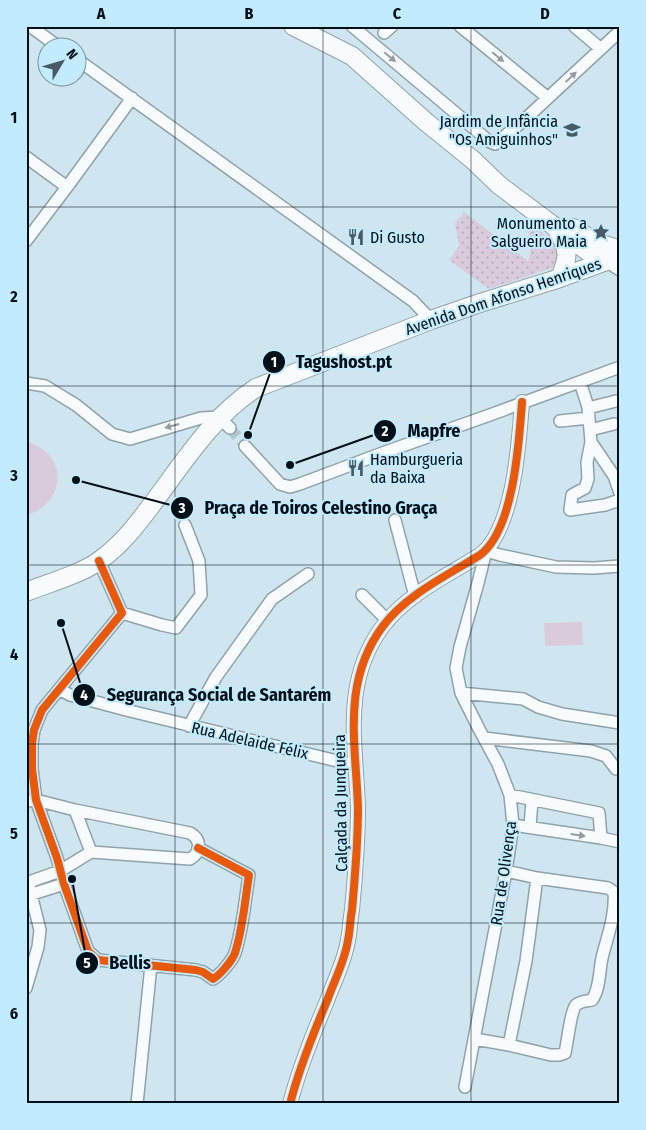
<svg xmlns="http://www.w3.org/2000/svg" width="646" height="1130" font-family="'Fira Sans Condensed',sans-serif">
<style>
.park{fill:url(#park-dots)}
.pitch{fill:#d9cadc}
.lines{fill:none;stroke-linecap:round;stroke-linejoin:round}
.minor-tunnel{stroke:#b0c6d0;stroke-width:11;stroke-dasharray:11 5.5;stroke-linecap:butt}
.minor-casing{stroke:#8fa2ab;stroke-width:14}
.tertiary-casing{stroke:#8fa2ab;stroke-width:16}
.primary-casing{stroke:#8fa2ab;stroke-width:20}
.minor{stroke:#f8fbfd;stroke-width:11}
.tertiary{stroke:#f8fbfd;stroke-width:14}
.primary{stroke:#f8fbfd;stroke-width:18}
.cycleway-casing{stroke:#c2ebfe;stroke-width:11}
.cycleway{stroke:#e8590c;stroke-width:8}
.oneway{fill:#959da1}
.grid{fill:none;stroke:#001018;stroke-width:1;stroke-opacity:0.55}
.labels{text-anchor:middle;stroke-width:4;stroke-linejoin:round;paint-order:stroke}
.poi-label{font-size:16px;fill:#001018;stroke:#c2ebfe;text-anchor:end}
.street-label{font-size:16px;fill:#001018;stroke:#c2ebfe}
.leader{fill:none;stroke:#001018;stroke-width:2}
.callout-dot{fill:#001018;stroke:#c2ebfe;stroke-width:2}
.mark-label{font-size:15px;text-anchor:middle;font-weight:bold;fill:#fff}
.callout-label{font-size:18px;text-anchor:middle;font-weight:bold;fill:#001018;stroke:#c2ebfe;stroke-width:4;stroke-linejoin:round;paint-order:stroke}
.neatline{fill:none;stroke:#001018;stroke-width:2}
.grid-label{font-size:16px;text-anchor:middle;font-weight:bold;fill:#001018}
</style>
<defs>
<pattern id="park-dots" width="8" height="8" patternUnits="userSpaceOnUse" patternTransform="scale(1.25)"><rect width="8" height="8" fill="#d9cadc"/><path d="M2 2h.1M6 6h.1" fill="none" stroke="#b8acbc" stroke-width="1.8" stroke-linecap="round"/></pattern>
</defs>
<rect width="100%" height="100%" fill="#cfe6f1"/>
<path class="park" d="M464 212 528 261C533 248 530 233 525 220L556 243 561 252 555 267 489 289 449 260 459 246 455 223Z"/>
<path class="pitch" d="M26 442C34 444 41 447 47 453 69 475 54 509 26 515Z
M582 622 583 645 545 646 544 623Z"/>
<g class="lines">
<path class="minor-tunnel" d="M230 428 245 446"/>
<g class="minor-casing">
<path id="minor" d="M30 26 60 48
M352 26 490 142 495 144 522 122 620 31
M460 26 548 98
M574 26 601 49
M384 33 392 26
M78 60 413 301 431 320
M26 157 67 187 132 98
M26 241 67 187
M606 261 620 270
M580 382 588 407 591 442 614 476 620 493
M26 383 45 386 76 405 112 434 130 439 201 418 219 417 230 428
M588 408 616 401
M560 421 589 418
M590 430 614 424
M591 442 587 462 588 479 585 488 572 495 570 510 605 505 620 500
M245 446 280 484 290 487 300 484 388 451 487 416 620 367
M395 520 415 596
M99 561 122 613 42 710 34 730 32 743V769L36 800 57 858 64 884 88 951 98 960 196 970 203 972 213 979C220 975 232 961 235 953 243 928 245 900 249 875L198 848
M362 595 388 621
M122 613 162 625 176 628 201 595 199 561 185 525
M59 689 70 695 130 711 354 765
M461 693 523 699 538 707 562 714 620 723
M189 726 216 677 272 599 308 574
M484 738 591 751 606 756 616 769
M510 795 599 813 601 838 513 825
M26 801 36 800 75 810 190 833C201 839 202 852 190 859L91 852 60 871 26 883
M75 810 91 852
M530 827 532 800
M601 838 620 842
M26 896 64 884
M26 988 38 947 40 930 28 882
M475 1039 509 1045 551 1055H559L565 1053C567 1044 571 1010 576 1005 580 1001 587 1001 592 1000 600 989 599 972 602 958 607 937 616 915 614 892L608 888 537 878 506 871
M509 1045 526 961 537 878
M465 1087 506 871 513 825 510 795 498 764 479 729 461 693 456 668 460 647 478 583 486 551 500 555 556 567 594 568 620 566
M137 1104 151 965"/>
</g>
<g class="tertiary-casing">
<path id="tertiary" d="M290 1104C299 1068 313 1034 327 1001 334 981 345 961 348 940 350 931 350 920 352 910 355 877 358 842 358 808 356 744 341 682 383 626 406 595 448 575 480 555 514 530 519 442 522 402"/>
</g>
<g class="primary-casing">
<path id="primary" d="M293 26 352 56 426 122 473 160 499 185 602 262
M573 228 596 242 620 250
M558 232C570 251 568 258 560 278
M26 592C48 583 82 574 100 560 120 546 135 527 150 507 182 465 211 417 256 388L431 320 480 303 554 280 620 256"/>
</g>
<use href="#minor" class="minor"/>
<use href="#tertiary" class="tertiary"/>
<use href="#primary" class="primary"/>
<g class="cycleway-casing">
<path id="cycleway" d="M99 561 122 613 42 710 34 730 32 743V769L36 800 57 858 64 884 88 951 98 960 196 970 203 972 213 979C220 975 232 961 235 953 243 928 245 900 249 875L198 848
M290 1104C299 1068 313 1034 327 1001 334 981 345 961 348 940 350 931 350 920 352 910 355 877 358 842 358 808 356 744 341 682 383 626 406 595 448 575 480 555 514 530 519 442 522 402"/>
</g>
<use href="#cycleway" class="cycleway"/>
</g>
<defs><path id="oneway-solid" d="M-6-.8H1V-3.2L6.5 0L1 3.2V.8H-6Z" transform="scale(1.25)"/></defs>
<g class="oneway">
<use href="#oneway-solid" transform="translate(390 57) rotate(40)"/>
<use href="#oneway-solid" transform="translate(498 57) rotate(39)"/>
<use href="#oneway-solid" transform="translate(571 77) rotate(-43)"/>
<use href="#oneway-solid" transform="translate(172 426) rotate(165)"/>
<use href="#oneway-solid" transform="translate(578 835) rotate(8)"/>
</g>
<path class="grid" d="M175 26V1104M323 26V1104M471 26V1104M26 207H620M26 386H620M26 565H620M26 744H620M26 923H620"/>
<defs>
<g id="school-bare" transform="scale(1.35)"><path d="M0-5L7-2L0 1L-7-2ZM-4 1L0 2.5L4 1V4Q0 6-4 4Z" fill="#485b64" stroke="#c2ebfe" stroke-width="2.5" paint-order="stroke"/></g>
<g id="sight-bare" transform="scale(1.35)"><path d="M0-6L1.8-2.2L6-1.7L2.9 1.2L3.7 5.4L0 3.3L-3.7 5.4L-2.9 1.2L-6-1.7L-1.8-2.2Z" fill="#485b64" stroke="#c2ebfe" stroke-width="2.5" paint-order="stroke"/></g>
<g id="restaurant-bare" transform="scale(1.35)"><path d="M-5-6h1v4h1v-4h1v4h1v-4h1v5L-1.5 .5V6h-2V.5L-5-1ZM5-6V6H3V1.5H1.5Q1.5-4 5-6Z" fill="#485b64" stroke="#c2ebfe" stroke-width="2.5" paint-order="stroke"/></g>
</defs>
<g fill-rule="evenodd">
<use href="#school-bare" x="572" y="130"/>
<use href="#sight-bare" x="601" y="232"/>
<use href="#restaurant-bare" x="356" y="237"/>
<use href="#restaurant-bare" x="356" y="468"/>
</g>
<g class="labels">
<g class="poi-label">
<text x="558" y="127">Jardim de Infância<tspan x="558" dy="18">"Os Amiguinhos"</tspan></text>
<text x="587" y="229">Monumento a<tspan x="587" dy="18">Salgueiro Maia</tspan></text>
<text x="370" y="243" text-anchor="start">Di Gusto</text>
<text x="370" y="465" text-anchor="start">Hamburgueria<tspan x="370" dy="18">da Baixa</tspan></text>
</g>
<g class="street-label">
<text transform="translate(503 296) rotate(-19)" y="6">Avenida Dom Afonso Henriques</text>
<text transform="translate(250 740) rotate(13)" y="6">Rua Adelaide Félix</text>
<text transform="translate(340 803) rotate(-91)" y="6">Calçada da Junqueira</text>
<text transform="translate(503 873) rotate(-82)" y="6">Rua de Olivença</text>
</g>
</g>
<path class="leader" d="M248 435L274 362M290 465L385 431M76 480L182 508M61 623L84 695M72 879L87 963"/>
<g class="callout-dot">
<circle cx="248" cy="435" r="5"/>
<circle cx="290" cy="465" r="5"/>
<circle cx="76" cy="480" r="5"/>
<circle cx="61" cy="623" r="5"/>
<circle cx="72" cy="879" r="5"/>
<circle cx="274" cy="362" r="12"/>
<circle cx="385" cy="431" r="12"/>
<circle cx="182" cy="508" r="12"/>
<circle cx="84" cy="695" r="12"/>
<circle cx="87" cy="963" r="12"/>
</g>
<g class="mark-label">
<text x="274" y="367">1</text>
<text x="385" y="436">2</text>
<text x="182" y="513">3</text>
<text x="84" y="700">4</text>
<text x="87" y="968">5</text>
</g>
<g class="callout-label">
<text x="344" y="368">Tagushost.pt</text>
<text x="434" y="437">Mapfre</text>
<text x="321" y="514">Praça de Toiros Celestino Graça</text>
<text x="219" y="701">Segurança Social de Santarém</text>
<text x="130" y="969">Bellis</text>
</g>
<rect width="646" height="1130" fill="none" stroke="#c2ebfe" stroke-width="55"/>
<g transform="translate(62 62) rotate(52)"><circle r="24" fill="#c2ebfe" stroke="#7493a2"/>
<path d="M0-4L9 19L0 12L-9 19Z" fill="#485b64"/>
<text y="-8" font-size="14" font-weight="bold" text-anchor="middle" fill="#001018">N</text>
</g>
<rect x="28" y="28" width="590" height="1074" class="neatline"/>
<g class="grid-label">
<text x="101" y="19">A</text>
<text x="249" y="19">B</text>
<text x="397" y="19">C</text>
<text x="545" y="19">D</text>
<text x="14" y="123">1</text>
<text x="14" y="302">2</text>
<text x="14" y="481">3</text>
<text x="14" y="660">4</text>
<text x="14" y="839">5</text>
<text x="14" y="1019">6</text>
</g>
</svg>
